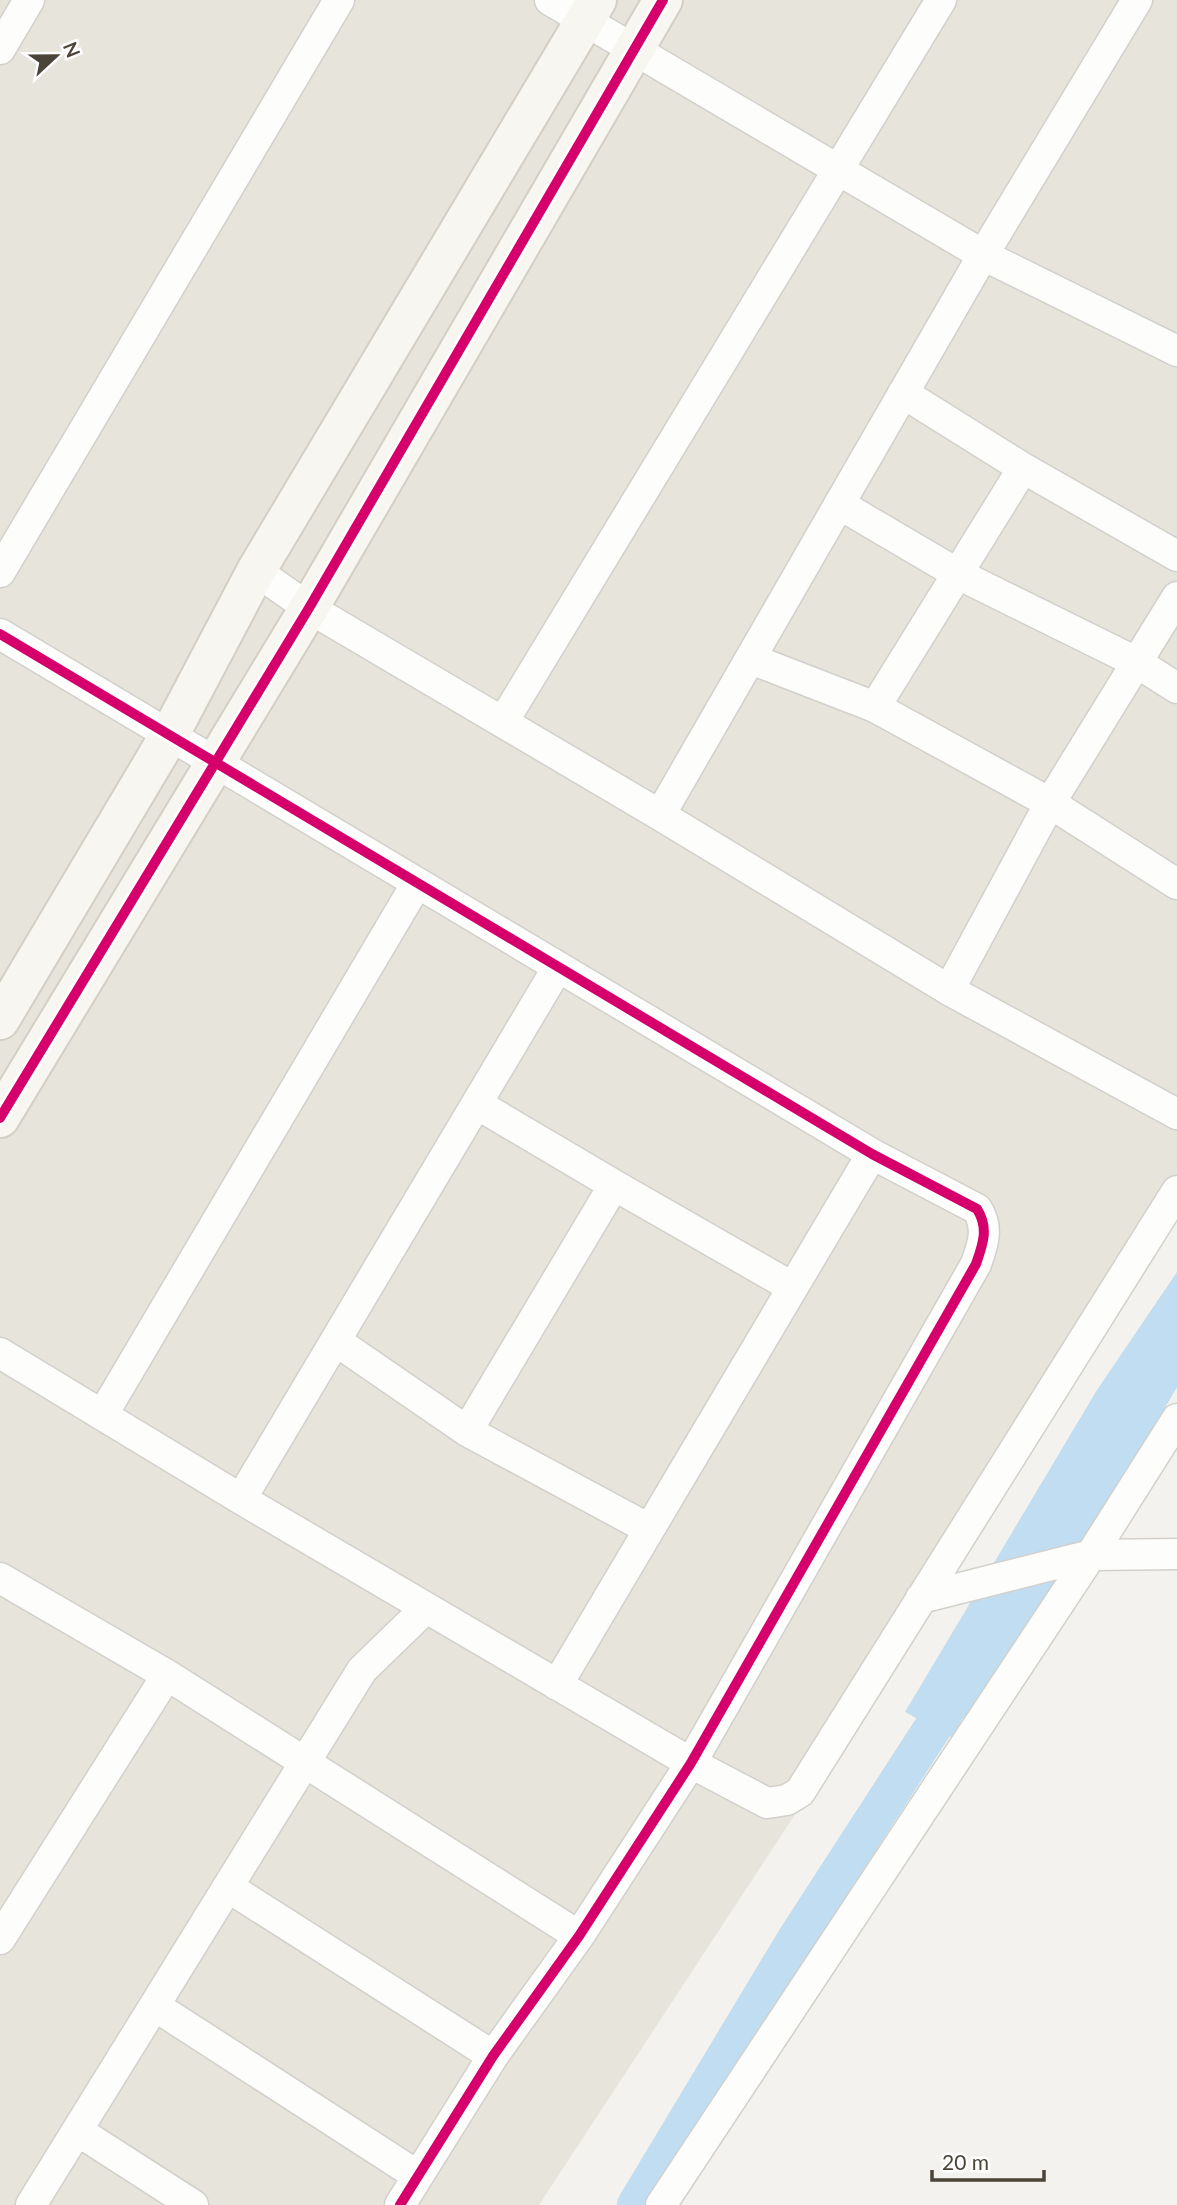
<svg xmlns="http://www.w3.org/2000/svg" width="1177" height="2205" font-family="Lato,sans-serif">
<style>
.residential{fill:#e7e4dc}
.water{fill:#c0ddf1}
.lines{fill:none;stroke-linecap:round;stroke-linejoin:round}
.canal{stroke:#c0ddf1;stroke-width:38}
.street-casing{stroke:#d2d0cb;stroke-width:33}
.secondary-casing{stroke:#d3cfc5;stroke-width:42}
.street{stroke:#fdfdfc;stroke-width:30}
.secondary{stroke:#f7f6f1;stroke-width:38}
.cycleway-casing{stroke:#fff;stroke-width:15}
.cycleway{stroke:#d6006c;stroke-width:10}
</style>
<rect width="100%" height="100%" fill="#f4f2ee"/>
<path class="residential" d="M0 0H1177V1183L887 1674 539 2205H0Z"/>
<path class="water" d="M1177 1272V1387L995 1702 962 1719 953 1738 905 1712 1097 1390Z"/>
<g class="lines">
<path class="canal" d="M636 2205 796 1939 961 1684"/>
<g class="street-casing">
<path id="street" d="M550 0 983 255 1177 351
M0 49 29 0
M903 393 1023 468 1177 556
M839 504 958 574 1136 662 1177 688
M256 571 309 608 660 815 949 990 1177 1114
M0 572 339 0
M0 634 872 1154 977 1209C989 1228 983 1244 976 1264L691 1763 579 1936 493 2056 400 2205
M751 659 875 707 1050 803 1177 597
M875 707 1023 468
M503 722 941 0
M660 815 983 255 1137 0
M949 990 1050 803 1177 884
M477 1104 614 1185 467 1431 649 1529
M614 1185 792 1287
M336 1341 467 1431
M0 1353 241 1499 691 1763 767 1803 787 1800 800 1792 1177 1191
M103 1414 417 883
M241 1499 558 967
M0 1578 167 1675
M921 1598 1091 1555 1177 1554
M557 1685 872 1154
M228 1887 493 2056
M0 1939 167 1675 579 1936
M155 2006 418 2176
M78 2131 193 2205
M31 2205 362 1670 426 1608
M661 2205 1091 1555 1177 1419"/>
</g>
<g class="secondary-casing">
<path id="secondary" d="M0 1020 169 736 256 571 597 0
M0 1118 309 608 663 0"/>
</g>
<use href="#street" class="street"/>
<use href="#secondary" class="secondary"/>
<g class="cycleway-casing">
<path id="cycleway" d="M0 634 872 1154 977 1209C989 1228 983 1244 976 1264L691 1763 579 1936 493 2056 400 2205
M0 1118 309 608 663 0"/>
</g>
<use href="#cycleway" class="cycleway"/>
</g>
<g transform="translate(56 56) rotate(68)" stroke="#ffffff" stroke-width="5" paint-order="stroke">
<path d="M0-5L12 26L0 18L-12 26Z" fill="#4b4439"/>
<text y="-10" font-size="19" font-weight="bold" text-anchor="middle" fill="#4b4439">N</text>
</g>
<path d="M932 2170v10h112v-10" fill="none" stroke="#4b4439" stroke-width="3.5"/>
<text x="942" y="2170" font-size="21" fill="#4b4439" stroke="#ffffff" stroke-width="5" paint-order="stroke">20 m</text>
</svg>
